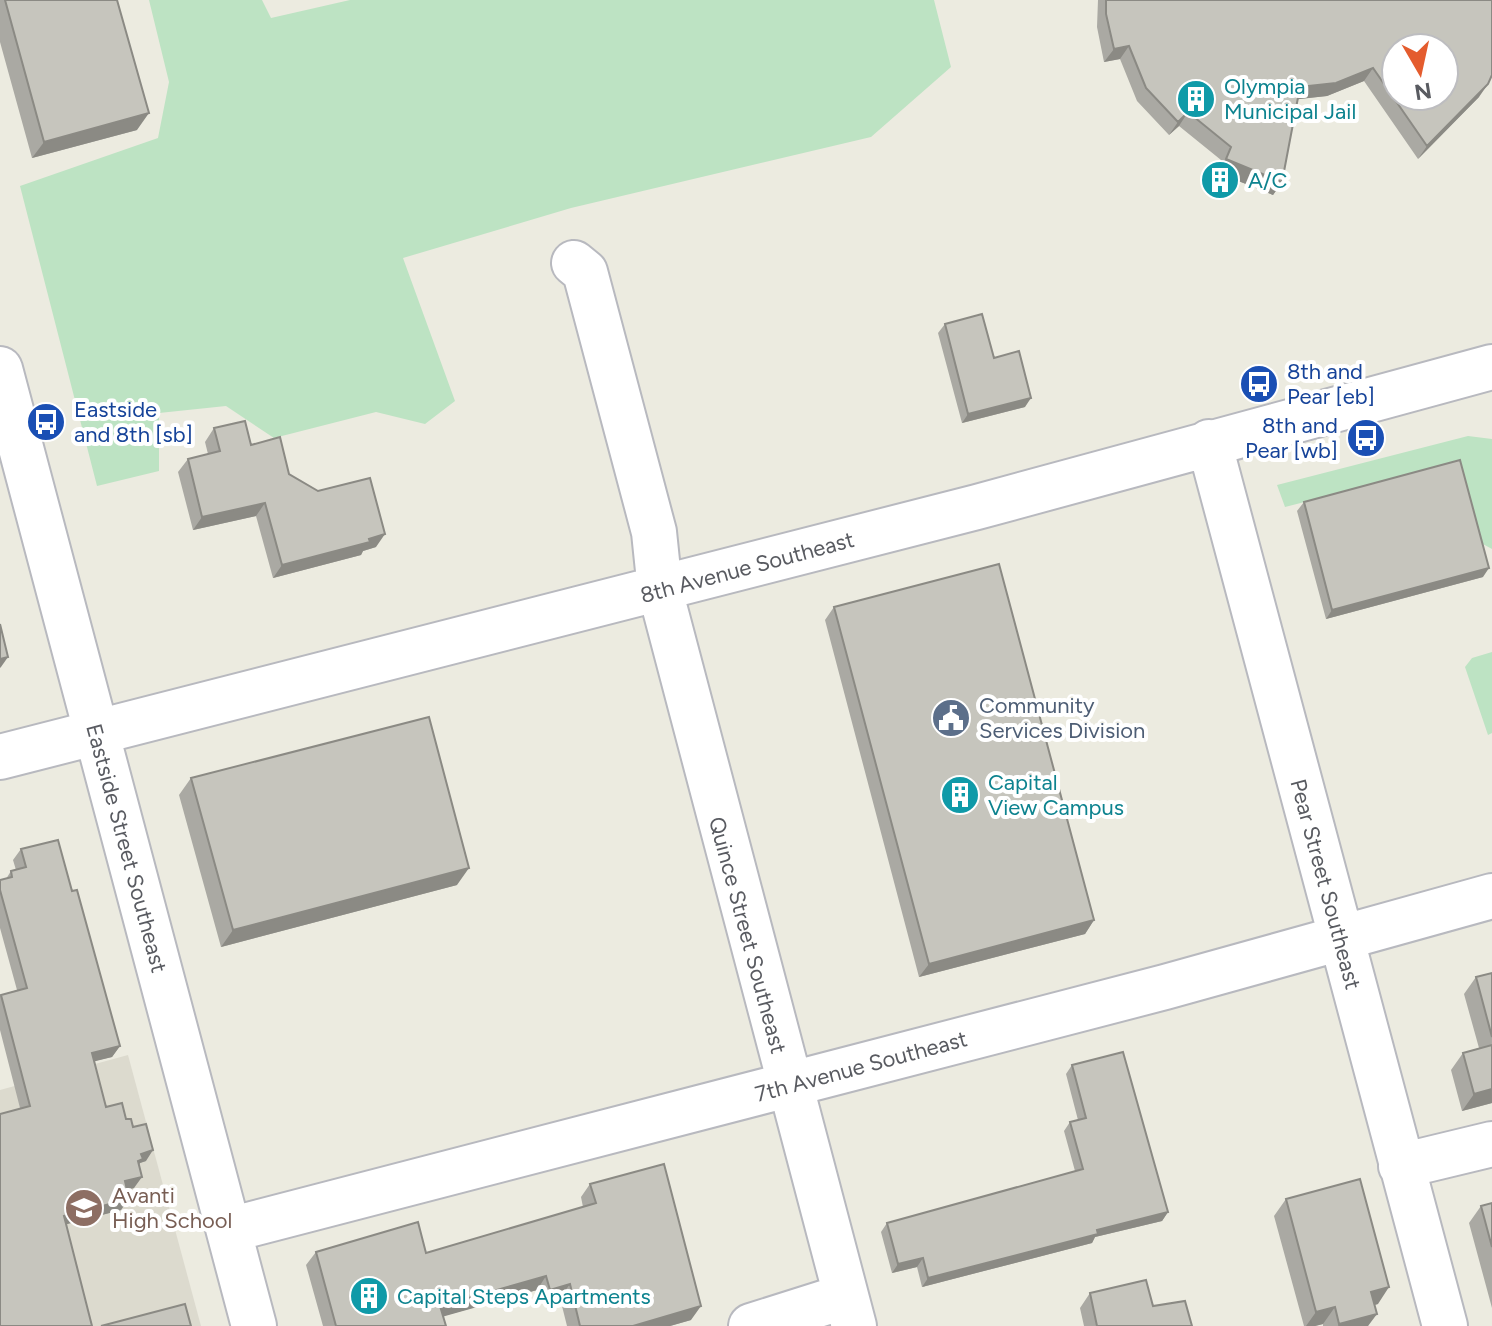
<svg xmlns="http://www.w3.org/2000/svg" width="1492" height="1326" font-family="Figtree,sans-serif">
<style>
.education{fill:#dcdace}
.green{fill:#bde3c3}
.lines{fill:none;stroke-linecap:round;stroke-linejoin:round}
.minor-casing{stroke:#b8b9bf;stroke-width:48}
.minor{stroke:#fff;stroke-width:44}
.wall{fill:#aaa9a3}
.shaded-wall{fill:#8b8a84}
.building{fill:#c6c5bd;stroke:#8b8a84;stroke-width:2;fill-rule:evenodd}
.labels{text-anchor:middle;stroke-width:8;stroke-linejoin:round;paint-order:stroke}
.culture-label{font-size:22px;fill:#0d838f;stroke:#fff;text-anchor:start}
.transit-label{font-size:22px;fill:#164399;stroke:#fff;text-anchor:start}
.street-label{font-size:22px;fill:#595b61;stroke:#fff}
.service-label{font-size:22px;fill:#4e5e75;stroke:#fff;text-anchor:start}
.education-label{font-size:22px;fill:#785e54;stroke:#fff;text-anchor:start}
</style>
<rect width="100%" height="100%" fill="#ecebe0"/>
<path class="education" d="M128 1055 201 1326H0V1090Z"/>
<path class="green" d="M149 0H262L271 18 350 0H934L951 67 871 137 571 208 403 258 455 401 425 424 376 412 274 438 226 406 159 413V471L97 486 20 186 158 138 169 82Z
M1468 436 1492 439V549L1481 543 1457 463 1285 507 1277 485Z
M1492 652V733L1488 735 1465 667 1472 658Z"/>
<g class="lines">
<g class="minor-casing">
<path id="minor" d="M574 263 585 272 654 532 660 590 854 1326
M0 369 254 1326
M1209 442 1445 1326
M0 757 977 507 1492 367
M1401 1166 1492 1144
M229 1230 1165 987 1492 896
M751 1326 846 1296"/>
</g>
<use href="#minor" class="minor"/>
</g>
<path class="wall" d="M0 0H117L137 130 32 158 0 42Z
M1098 0H1492L1479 97 1418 159 1364 81 1327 96 1298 99 1282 182 1273 195 1216 172 1221 160 1179 126 1169 135 1137 101 1120 59 1104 62 1097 27Z
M945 324 994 358 1025 407 962 423 938 333Z
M214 428 251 445 289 474 376 547 363 551 361 555 273 578 256 516 193 530 178 472 188 459 208 454 205 442Z
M1304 502 1483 577 1326 619 1297 511Z
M834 607 1094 920 1085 934 919 977 825 620Z
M191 778 457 885 221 947 179 795Z
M21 849 72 891 120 1046 112 1057 94 1061 106 1107 126 1119 133 1127 146 1161 140 1163 139 1165 134 1188 127 1190 121 1210 66 1224 20 1108 0 1030V996L1 995 17 990 0 928V880L6 879 11 871 16 870 13 860Z
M1492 973V1103L1462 1111 1451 1070 1463 1053 1479 1048 1464 994 1476 977Z
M1072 1065 1168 1212 1162 1221 1095 1237 1092 1243 922 1287 917 1267 892 1273 881 1232 887 1223 1075 1171 1064 1131 1070 1122 1078 1120 1066 1074Z
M590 1184 691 1320 670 1326H567L560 1298 540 1303 537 1290 443 1316 446 1326H323L306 1265 316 1252 426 1253 583 1207 581 1197Z
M1286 1199 1378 1304 1374 1305 1368 1326H1323V1324L1315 1326H1304L1274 1216Z
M1492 1203V1308L1469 1223 1481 1206Z
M1090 1293 1153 1306 1192 1326H1084L1080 1308Z"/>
<path class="shaded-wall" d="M1129 46 1120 59 1104 62 1114 49Z
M1373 68 1364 81 1327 96 1291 100 1300 87Z
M1488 84 1479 97 1418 159 1427 146Z
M1188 112 1179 126 1169 135 1178 122Z
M149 113 137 130 32 158 44 142Z
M1226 159 1282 182 1273 195 1216 172Z
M1031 398 1025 407 962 423 968 414Z
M265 503 256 516 193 530 202 517Z
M385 534 376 547 363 551 361 555 273 578 282 565Z
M1489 568 1483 577 1326 619 1332 610Z
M8 657 1 667 0 668V659Z
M469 868 457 885 221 947 233 930Z
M1094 920 1085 934 919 977 929 964Z
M120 1046 112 1057 84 1064 92 1053Z
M1492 1089V1103L1462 1111 1474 1094Z
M153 1150 146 1161 140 1163 135 1170 130 1172 141 1154Z
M142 1177 134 1188 117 1192 125 1181Z
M129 1199 121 1210 56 1227 64 1216Z
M1168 1212 1162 1221 1095 1237 1092 1243 922 1287 928 1278 1097 1230Z
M923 1258 917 1267 892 1273 898 1264Z
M546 1276 537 1290 431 1320 440 1306Z
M570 1284 560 1298 540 1303 550 1290Z
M1389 1287 1378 1304 1359 1309 1371 1292Z
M701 1306 691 1320 670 1326H633Z
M1335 1307 1323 1324 1315 1326H1306L1316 1312Z
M1377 1314 1368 1326H1338L1339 1324Z"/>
<path class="building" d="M5 0H117L149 113 44 142Z
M1106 0H1492V75L1488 84 1427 146 1373 68 1336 83 1300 87 1282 182 1226 159 1231 147 1188 112 1178 122 1146 88 1129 46 1114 49 1106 14ZM1396 48H1444V96H1396Z
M982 314 994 358 1019 351 1031 398 968 414 945 324Z
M245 421 251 445 280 437 289 474 318 491 370 478 385 534 369 539 370 542 282 565 265 503 202 517 188 459 220 451 214 428Z
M1460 460 1489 568 1332 610 1304 502Z
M999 564 1094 920 929 964 834 607Z
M0 624 8 657 0 659Z
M429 717 469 868 233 930 191 778Z
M58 840 72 891 77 890 120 1046 92 1053 106 1107 122 1103 126 1119H131L133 1127 146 1124 153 1150 141 1154 143 1159 138 1161 142 1177 125 1181 129 1199 64 1216 92 1326H0V1114L30 1106 1 995 27 988 0 890V880L12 877 11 871 26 867 21 849Z
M1492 973V1037L1476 977Z
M1492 1045V1089L1474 1094 1463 1053Z
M1123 1052 1168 1212 1097 1230 1098 1234 928 1278 923 1258 898 1264 887 1223 1083 1169 1070 1122 1086 1118 1072 1065Z
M664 1164 701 1306 633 1326H580L570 1284 550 1290 546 1276 440 1306 446 1326H336L316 1252 418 1222 426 1253 596 1203 590 1184Z
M1360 1179 1389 1287 1371 1292 1377 1314 1339 1324 1335 1307 1316 1312 1286 1199Z
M1492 1203V1247L1481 1206Z
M1146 1280 1153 1306 1185 1301 1192 1326H1097L1090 1293Z
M185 1304 191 1326H101Z"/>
<defs>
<g id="building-disc" transform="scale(2)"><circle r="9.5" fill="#0f9aa8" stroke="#fff"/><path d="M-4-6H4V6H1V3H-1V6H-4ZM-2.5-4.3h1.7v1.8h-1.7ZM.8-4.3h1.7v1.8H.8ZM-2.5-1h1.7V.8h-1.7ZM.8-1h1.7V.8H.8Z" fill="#fff"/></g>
<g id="bus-disc" transform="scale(2)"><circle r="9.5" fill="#1a4fb4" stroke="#fff"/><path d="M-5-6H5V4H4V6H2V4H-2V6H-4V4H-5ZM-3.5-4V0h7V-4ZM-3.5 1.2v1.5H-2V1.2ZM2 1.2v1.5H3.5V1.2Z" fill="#fff"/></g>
<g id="civic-disc" transform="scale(2)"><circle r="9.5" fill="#5c6f8a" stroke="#fff"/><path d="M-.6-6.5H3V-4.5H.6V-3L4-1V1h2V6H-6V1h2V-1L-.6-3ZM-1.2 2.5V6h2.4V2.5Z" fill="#fff"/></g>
<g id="school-disc" transform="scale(2)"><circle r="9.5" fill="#8d6e63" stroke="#fff"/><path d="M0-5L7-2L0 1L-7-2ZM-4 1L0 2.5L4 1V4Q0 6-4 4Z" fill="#fff"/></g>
</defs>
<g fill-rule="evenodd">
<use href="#building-disc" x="1196" y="99"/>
<use href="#building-disc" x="1220" y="180"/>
<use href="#bus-disc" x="1259" y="384"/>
<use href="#bus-disc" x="46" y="422"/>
<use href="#bus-disc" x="1366" y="438"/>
<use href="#civic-disc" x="951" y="718"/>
<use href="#building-disc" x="960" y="795"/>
<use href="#school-disc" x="84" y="1208"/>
<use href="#building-disc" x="369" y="1296"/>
</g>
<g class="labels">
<g class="culture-label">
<text x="1224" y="94">Olympia<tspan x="1224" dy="25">Municipal Jail</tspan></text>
<text x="1248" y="188">A/C</text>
<text x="988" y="790">Capital<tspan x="988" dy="25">View Campus</tspan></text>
<text x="397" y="1304">Capital Steps Apartments</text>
</g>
<g class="transit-label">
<text x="1287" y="379">8th and<tspan x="1287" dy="25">Pear [eb]</tspan></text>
<text x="74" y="417">Eastside<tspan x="74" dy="25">and 8th [sb]</tspan></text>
<text x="1338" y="433" text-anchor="end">8th and<tspan x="1338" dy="25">Pear [wb]</tspan></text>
</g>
<g class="street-label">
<text transform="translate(747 567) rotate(-15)" y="8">8th Avenue Southeast</text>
<text transform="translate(127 848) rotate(75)" y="8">Eastside Street Southeast</text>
<text transform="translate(1326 884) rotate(75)" y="8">Pear Street Southeast</text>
<text transform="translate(748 935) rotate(75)" y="8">Quince Street Southeast</text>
<text transform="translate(861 1066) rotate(-15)" y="8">7th Avenue Southeast</text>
</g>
<g class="service-label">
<text x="979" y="713">Community<tspan x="979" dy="25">Services Division</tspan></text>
</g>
<g class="education-label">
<text x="112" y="1203">Avanti<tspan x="112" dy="25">High School</tspan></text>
</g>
</g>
<g transform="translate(1420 72) rotate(171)"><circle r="38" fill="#ffffff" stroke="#bdbdc0" stroke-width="2"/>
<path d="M0-6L14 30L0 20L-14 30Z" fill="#e45c2e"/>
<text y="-12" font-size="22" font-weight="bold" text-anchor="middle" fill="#595b61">N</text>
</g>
</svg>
